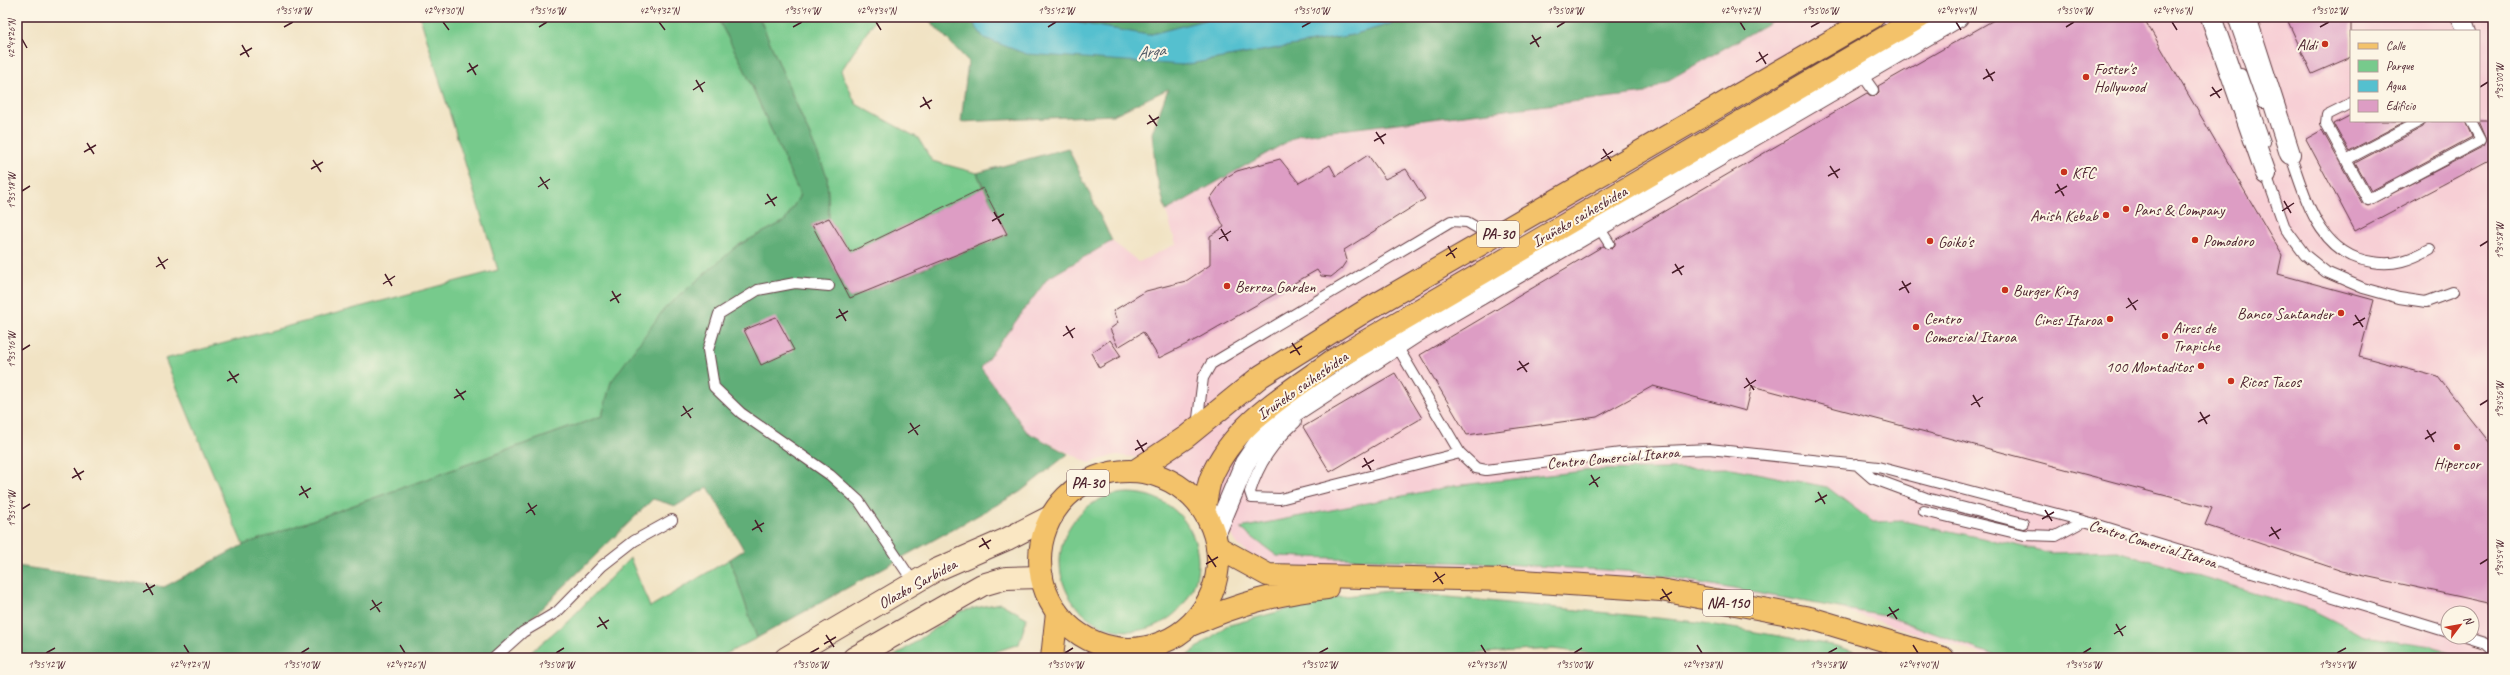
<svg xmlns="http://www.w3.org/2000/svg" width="2510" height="675" font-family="Caveat,sans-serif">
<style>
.built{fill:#f7cfd5;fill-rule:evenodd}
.green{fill:#77ca8c;stroke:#60745c}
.forest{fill:#61ae78;stroke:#566652}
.water{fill:#54c0cf;stroke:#4f707d}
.building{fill:#dd9dc4}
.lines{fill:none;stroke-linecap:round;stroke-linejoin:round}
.lane-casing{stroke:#633c42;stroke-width:12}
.street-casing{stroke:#633c42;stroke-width:22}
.secondary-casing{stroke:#633c42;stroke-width:24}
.primary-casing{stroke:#633c42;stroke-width:24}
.highway-casing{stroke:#633c42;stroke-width:24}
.lane{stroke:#fff;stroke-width:10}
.street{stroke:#fff;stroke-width:20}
.secondary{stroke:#fae7c3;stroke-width:22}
.primary{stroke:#f3c26a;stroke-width:22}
.highway{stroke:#f3c26a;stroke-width:22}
.ticks{fill:none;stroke:#4a1f2b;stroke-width:1.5}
.poi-dot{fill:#c8321e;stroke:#fcf5e5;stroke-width:1.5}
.labels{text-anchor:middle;stroke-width:4;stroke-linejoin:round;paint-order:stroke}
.shield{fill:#fcf5e5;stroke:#7f5f63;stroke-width:1}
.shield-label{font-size:15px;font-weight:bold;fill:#4a1f2b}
.poi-label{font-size:16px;fill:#4a1f2b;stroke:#fcf5e5;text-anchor:start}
.street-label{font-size:16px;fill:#4a1f2b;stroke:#fcf5e5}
.water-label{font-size:17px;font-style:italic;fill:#4e5764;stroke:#fcf5e5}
.neatline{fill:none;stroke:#4a1f2b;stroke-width:1.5}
.ticks-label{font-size:10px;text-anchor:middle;fill:#4a1f2b}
</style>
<rect width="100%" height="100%" fill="#fcf5e5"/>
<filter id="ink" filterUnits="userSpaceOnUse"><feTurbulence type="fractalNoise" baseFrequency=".025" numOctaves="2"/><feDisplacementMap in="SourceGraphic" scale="8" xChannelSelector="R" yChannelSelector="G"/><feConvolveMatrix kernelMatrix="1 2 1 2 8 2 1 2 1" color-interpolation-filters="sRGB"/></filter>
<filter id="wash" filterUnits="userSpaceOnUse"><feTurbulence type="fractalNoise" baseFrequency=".012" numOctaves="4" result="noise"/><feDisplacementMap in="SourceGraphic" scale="16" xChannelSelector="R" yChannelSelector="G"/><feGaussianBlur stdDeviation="0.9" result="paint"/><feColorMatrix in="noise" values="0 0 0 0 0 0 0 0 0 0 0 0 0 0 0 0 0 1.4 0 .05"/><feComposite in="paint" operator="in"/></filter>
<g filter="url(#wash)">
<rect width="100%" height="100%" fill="#f1e3c4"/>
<path class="built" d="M1779 17H2493V658H1994L1831 606 1644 581 1295 567 1254 558 1238 545 1228 530 1217 502 1179 474 1142 458 1116 455 1089 463 1027 432 981 368 1048 278 1112 241 1139 262 1176 244 1166 211 1299 135 1646 93ZM2351 31H2479V121H2351ZM2448 613H2472V637H2448Z"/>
<path class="green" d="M420 17H717L743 66 800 195 785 221 737 246 611 382 602 416 243 545 165 359 498 270Z
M759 17H877L841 71 856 104 918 138 932 161 977 173 983 188 850 252 829 218 827 176Z
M1731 468 1827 487 1873 522 1903 521 2052 553 2118 551 2312 610 2364 636 2432 646 2466 658H2001L1890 617 1639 572 1502 564 1277 556 1240 528 1453 486 1592 470Z
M1060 562a69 69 0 1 1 138 0a69 69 0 1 1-138 0Z
M630 558 650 607 730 559 757 638 718 658H524L573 616Z
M1389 591 1697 622 1837 646 1872 658H1622L1553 649 1391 658H1184L1226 626 1329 598Z
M1000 603 1027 618 1019 644 976 658H892L961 611Z"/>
<path class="forest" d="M717 17H759L827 176 829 218 812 225 850 298 1007 235 977 173 1068 148 1112 241 1048 278 981 368 1027 432 1068 454 1020 492 757 638 730 559 744 550 708 487 676 506 653 499 491 658H17V566L164 587 243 545 602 416 611 382 664 309 737 246 785 221 800 195 743 66Z
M926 17H969L984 38 1183 65 1352 35 1415 17H1779L1646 93 1299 135 1166 211 1156 174 1152 133 1168 89 1113 115 961 122 968 61Z
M1045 17H1216L1148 35Z"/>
<path class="water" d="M969 17H1045L1148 35 1216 17H1415L1352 35 1183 65 1026 54 984 38Z"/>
<g id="blocks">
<path class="building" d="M1999 17H2143L2282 255 2278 274 2374 300 2359 356 2438 377 2493 447V604L2342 571 2205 525 2212 508 1752 386 1746 411 1653 386 1597 417 1467 435 1420 355 1603 246 1612 249 1615 246V240L1867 93 1871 96 1876 95 1879 92 1878 86Z
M2286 17H2351V57L2312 74Z
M2351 115V121H2406L2349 151 2334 124Z
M2426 121H2465L2472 137 2371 191 2355 163 2423 127Z
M2479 121H2493V158L2355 231 2306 139 2322 130 2362 203 2368 206 2484 146 2487 140Z
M1368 155 1385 179 1406 169 1425 199 1344 250 1347 260 1341 269 1331 277 1321 276 1317 270 1197 339 1159 358 1143 332 1118 347 1110 329 1118 323 1113 311 1146 291 1186 281 1210 265V236L1224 227 1210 199 1225 178 1237 171 1280 159 1299 183 1330 165 1336 176Z
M983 188 1007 234 850 298 812 225 829 218 850 252Z
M776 317 794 350 761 365 744 330Z
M1110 340 1121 356 1099 368 1091 353Z
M1395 373 1422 418 1330 472 1303 427Z"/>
</g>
</g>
<g filter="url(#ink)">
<use href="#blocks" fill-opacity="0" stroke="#633c42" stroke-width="1"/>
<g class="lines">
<g class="lane-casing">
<path id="lane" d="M2233 17 2263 103
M2456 17 2463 31
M2467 17 2472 31
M1861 73 1873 90
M2241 74 2265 142
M2351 103 2327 115 2326 123 2368 200 2481 140 2471 121
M2290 154C2306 198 2318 254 2372 262 2394 266 2410 260 2430 249
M2346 160 2420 121
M2266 174 2285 228 2305 255 2326 272 2363 288 2399 298 2426 302 2453 292
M1598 226 1609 243
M829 286 795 283 758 290 719 314 708 350 714 387 741 413 830 475 859 501 914 583
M1397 346 1460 453 1476 468 1486 470 1621 453 1709 449 1878 467 2095 524 2448 632
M1296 422C1273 443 1259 463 1250 492L1252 498 1280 499 1460 453
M1197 426 1203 378 1211 364 1451 221 1467 222 1493 237
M1856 464 1872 478 1926 498 2023 523
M1924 511 2024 535 2056 536 2084 521
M2466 637 2485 643 2493 650
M494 658 523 632 557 612 602 566 634 541 672 520"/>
</g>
<g class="street-casing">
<path id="street" d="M2211 17 2266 174
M2246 17 2290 154
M1215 535 1245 463 1262 438 1295 411 1418 331 1958 17"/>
</g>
<g class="secondary-casing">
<path id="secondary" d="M786 658 936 570 1007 539 1052 516
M854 658 982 585 1006 578 1042 577"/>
</g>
<g class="primary-casing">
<path id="primary" d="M1217 547 1268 575 1507 580 1661 590 1810 618 1943 658
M1193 624C1238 604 1277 593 1327 588"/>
</g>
<g class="highway-casing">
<path id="highway" d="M1135 471 1186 437 1261 376 1365 311 1873 17
M1040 560a89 89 0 1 1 178 0a89 89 0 1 1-178 0Z
M1204 512C1206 501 1207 488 1211 478 1233 424 1287 394 1332 361L1920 17
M1052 658 1057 612"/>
</g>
<use href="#lane" class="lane"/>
<use href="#street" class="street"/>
<use href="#secondary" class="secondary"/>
<use href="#primary" class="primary"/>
<use href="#highway" class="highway"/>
</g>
</g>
<path class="ticks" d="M443 22 449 30M659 22 665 30M876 22 881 30M1740 22 1745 30M1956 22 1961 30M2172 22 2177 30M284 27 293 22M539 27 547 22M793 27 802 22M1048 27 1056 22M1302 27 1311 22M1557 27 1565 22M1811 27 1820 22M2066 27 2074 22M2320 27 2329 22M1532 35 1539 47M22 39 27 48M1530 44 1541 37M242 45 249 57M1759 52 1766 64M240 55 252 48M1756 62 1768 54M469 63 476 75M1986 69 1993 81M467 72 478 65M1983 79 1995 72M696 80 703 92M2212 87 2220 98M2480 87 2488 82M693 90 705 82M2210 96 2222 89M923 97 930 109M920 107 932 100M1149 115 1157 126M1147 124 1159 117M1376 132 1384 144M1374 141 1386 134M87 143 94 154M1603 149 1611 161M84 152 96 145M1601 159 1613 151M313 160 321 172M1830 166 1838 178M311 169 323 162M1828 176 1840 169M540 177 548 189M2057 184 2064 196M538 187 550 179M22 191 30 186M2055 193 2067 186M767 194 775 206M2284 201 2291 213M765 204 777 197M2282 211 2294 203M994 212 1001 224M992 221 1004 214M1221 229 1228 241M1219 239 1231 231M1448 246 1455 258M2480 246 2488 241M1446 256 1457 248M158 257 165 269M1675 264 1682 275M156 267 168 259M1672 273 1684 266M385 274 392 286M1902 281 1909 293M383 284 395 276M1899 290 1911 283M612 291 619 303M2128 298 2136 310M610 301 621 294M2126 308 2138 300M839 309 846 321M2355 315 2363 327M836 318 848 311M2353 325 2365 318M1066 326 1073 338M1063 336 1075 328M1292 343 1300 355M22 350 30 345M1290 353 1302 346M1519 361 1527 372M1517 370 1529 363M229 371 237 383M1746 378 1754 390M227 381 239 374M1744 388 1756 380M456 389 464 400M1973 395 1980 407M454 398 466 391M1971 405 1983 397M2480 405 2488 400M683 406 691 418M2200 412 2207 424M681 416 693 408M2198 422 2210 415M910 423 918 435M2427 430 2434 442M908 433 920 425M2425 439 2436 432M1137 440 1144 452M1135 450 1147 443M1364 458 1371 470M1362 467 1374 460M74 468 81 480M1591 475 1598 487M72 478 84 471M1589 485 1600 477M301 486 308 498M1818 492 1825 504M299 495 311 488M1815 502 1827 495M528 503 535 515M22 509 30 504M2045 510 2052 521M526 513 537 505M2042 519 2054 512M755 520 762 532M2271 527 2279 539M752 530 764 523M2269 536 2281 529M982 538 989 549M979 547 991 540M1208 555 1216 567M1206 564 1218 557M2480 564 2488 559M1435 572 1443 584M1433 582 1445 574M146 583 153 595M1662 589 1670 601M143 592 155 585M1660 599 1672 592M372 600 380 612M1889 607 1897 619M370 610 382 602M1887 616 1899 609M599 617 607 629M2116 624 2123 636M597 627 609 620M2114 634 2126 626M826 635 834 647M824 644 836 637M184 645 189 653M400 645 405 653M1481 645 1486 653M1697 645 1702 653M1913 645 1918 653M46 653 55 648M301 653 309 648M556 653 564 648M810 653 819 648M1065 653 1073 648M1319 653 1328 648M1574 653 1582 648M1828 653 1837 648M2083 653 2091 648M2337 653 2346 648"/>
<g class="poi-dot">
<circle cx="2325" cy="44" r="4"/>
<circle cx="2086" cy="77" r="4"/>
<circle cx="2064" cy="172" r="4"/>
<circle cx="2126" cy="209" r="4"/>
<circle cx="2106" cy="215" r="4"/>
<circle cx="2195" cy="240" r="4"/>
<circle cx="1930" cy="241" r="4"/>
<circle cx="1227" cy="286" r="4"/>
<circle cx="2005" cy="290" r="4"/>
<circle cx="2341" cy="313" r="4"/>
<circle cx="2110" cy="319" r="4"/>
<circle cx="1916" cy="327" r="4"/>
<circle cx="2165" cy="336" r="4"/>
<circle cx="2201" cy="366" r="4"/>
<circle cx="2231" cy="381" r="4"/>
<circle cx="2457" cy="447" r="4"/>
</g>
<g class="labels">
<g class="shield">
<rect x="1477" y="221" width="42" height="26" rx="3"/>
<rect x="1067" y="470" width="42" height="26" rx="3"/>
<rect x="1703" y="590" width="50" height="26" rx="3"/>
</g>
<g class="shield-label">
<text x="1498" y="239">PA-30</text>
<text x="1088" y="488">PA-30</text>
<text x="1728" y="608">NA-150</text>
</g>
<g class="poi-label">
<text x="2317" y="50" text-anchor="end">Aldi</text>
<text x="2094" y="74">Foster's<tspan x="2094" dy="18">Hollywood</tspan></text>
<text x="2072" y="178">KFC</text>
<text x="2134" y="215">Pans &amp; Company</text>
<text x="2098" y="221" text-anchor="end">Anish Kebab</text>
<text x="2203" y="246">Pomodoro</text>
<text x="1938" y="247">Goiko's</text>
<text x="1235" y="292">Berroa Garden</text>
<text x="2013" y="296">Burger King</text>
<text x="2333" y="319" text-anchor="end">Banco Santander</text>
<text x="1924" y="324">Centro<tspan x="1924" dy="18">Comercial Itaroa</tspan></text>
<text x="2102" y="325" text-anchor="end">Cines Itaroa</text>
<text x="2173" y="333">Aires de<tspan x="2173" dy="18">Trapiche</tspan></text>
<text x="2193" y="372" text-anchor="end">100 Montaditos</text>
<text x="2239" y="387">Ricos Tacos</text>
<text x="2457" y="469" text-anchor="middle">Hipercor</text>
</g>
<g class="street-label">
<text transform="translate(1579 216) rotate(-30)" y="6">Iruñeko saihesbidea</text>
<text transform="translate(1302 385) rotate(-35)" y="6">Iruñeko saihesbidea</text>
<text transform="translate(1613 457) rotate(-5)" y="6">Centro Comercial Itaroa</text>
<text transform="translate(2153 543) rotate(17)" y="6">Centro Comercial Itaroa</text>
<text transform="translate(917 583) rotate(-29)" y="6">Olazko Sarbidea</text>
</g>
<g class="water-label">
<text transform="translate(1151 51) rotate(-8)" y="6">Arga</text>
</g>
</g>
<rect width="2510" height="675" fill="none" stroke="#fcf5e5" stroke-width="44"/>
<rect x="2350" y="30" width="130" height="92" fill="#fcf5e5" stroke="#b59f9b"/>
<rect x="2358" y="43" width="20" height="6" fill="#f3c26a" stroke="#b59f9b"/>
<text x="2386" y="50" font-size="12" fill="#4a1f2b">Calle</text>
<rect x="2358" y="60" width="20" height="12" fill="#77ca8c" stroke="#b59f9b"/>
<text x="2386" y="70" font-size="12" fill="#4a1f2b">Parque</text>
<rect x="2358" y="80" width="20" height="12" fill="#54c0cf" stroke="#b59f9b"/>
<text x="2386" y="90" font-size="12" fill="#4a1f2b">Agua</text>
<rect x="2358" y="100" width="20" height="12" fill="#dd9dc4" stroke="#b59f9b"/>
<text x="2386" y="110" font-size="12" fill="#4a1f2b">Edificio</text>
<g transform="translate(2460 625) rotate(58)"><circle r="19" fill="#fcf5e5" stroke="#b59f9b"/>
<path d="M0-3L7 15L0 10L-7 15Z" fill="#c8321e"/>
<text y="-6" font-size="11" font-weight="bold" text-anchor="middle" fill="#4a1f2b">N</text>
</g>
<rect x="22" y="22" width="2466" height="631" class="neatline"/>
<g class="ticks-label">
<text x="293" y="14">1°35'18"W</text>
<text x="443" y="14">42°49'30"N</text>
<text x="547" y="14">1°35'16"W</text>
<text x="659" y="14">42°49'32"N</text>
<text x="802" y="14">1°35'14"W</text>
<text x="876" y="14">42°49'34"N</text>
<text x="1056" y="14">1°35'12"W</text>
<text x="1311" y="14">1°35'10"W</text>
<text x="1565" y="14">1°35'08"W</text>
<text x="1740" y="14">42°49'42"N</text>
<text x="1820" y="14">1°35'06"W</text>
<text x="1956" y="14">42°49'44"N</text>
<text x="2074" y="14">1°35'04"W</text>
<text x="2172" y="14">42°49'46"N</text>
<text x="2329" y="14">1°35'02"W</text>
<text transform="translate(11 39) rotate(-90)" y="4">42°49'26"N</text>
<text transform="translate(2499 82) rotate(-90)" y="4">1°35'00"W</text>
<text transform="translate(11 191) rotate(-90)" y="4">1°35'18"W</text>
<text transform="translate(2499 241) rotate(-90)" y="4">1°34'58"W</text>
<text transform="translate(11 350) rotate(-90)" y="4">1°35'16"W</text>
<text transform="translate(2499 400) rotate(-90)" y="4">1°34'56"W</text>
<text transform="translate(11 509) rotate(-90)" y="4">1°35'14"W</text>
<text transform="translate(2499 559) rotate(-90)" y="4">1°34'54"W</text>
<text x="46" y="668">1°35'12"W</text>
<text x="189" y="668">42°49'24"N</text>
<text x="301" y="668">1°35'10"W</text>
<text x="405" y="668">42°49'26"N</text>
<text x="556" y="668">1°35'08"W</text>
<text x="810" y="668">1°35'06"W</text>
<text x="1065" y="668">1°35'04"W</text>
<text x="1319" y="668">1°35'02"W</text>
<text x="1486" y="668">42°49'36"N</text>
<text x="1574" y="668">1°35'00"W</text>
<text x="1702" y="668">42°49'38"N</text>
<text x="1828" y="668">1°34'58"W</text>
<text x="1918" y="668">42°49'40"N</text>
<text x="2083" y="668">1°34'56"W</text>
<text x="2337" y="668">1°34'54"W</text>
</g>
</svg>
